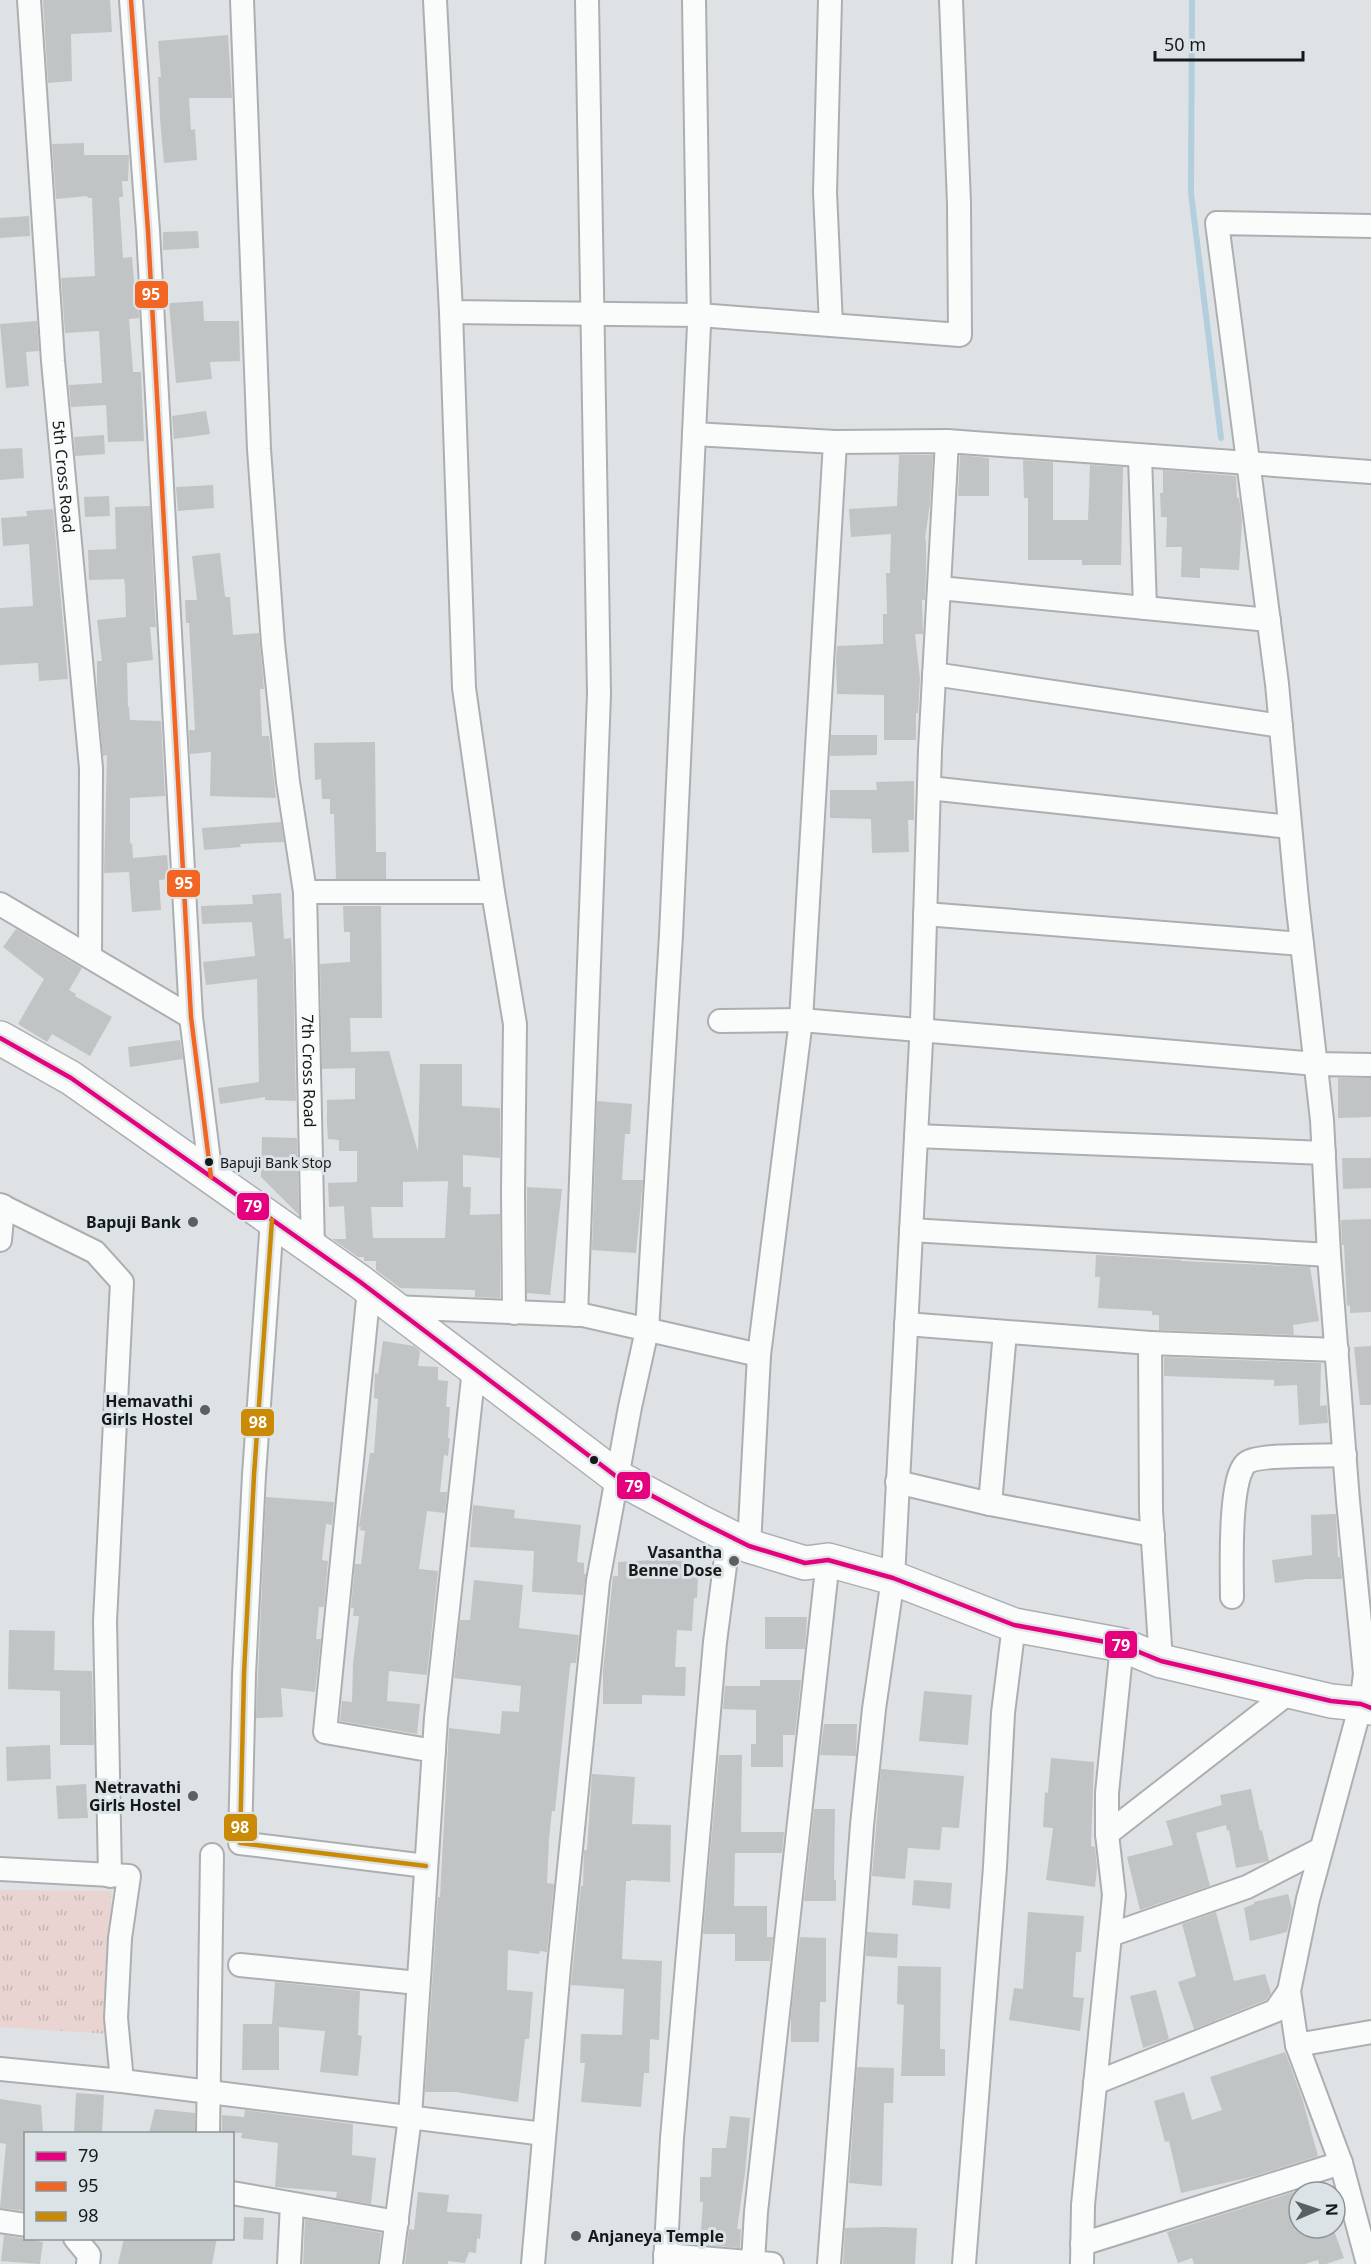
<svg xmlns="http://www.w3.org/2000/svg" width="1371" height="2264" font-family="'Noto Sans',sans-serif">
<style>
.grass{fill:url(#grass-tufts)}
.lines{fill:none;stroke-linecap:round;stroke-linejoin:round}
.stream{stroke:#b3cedc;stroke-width:6}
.building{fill:#c1c4c5;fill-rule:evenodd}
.street-casing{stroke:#acafb1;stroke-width:26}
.secondary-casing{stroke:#acafb1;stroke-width:36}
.street{stroke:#fafbfb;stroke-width:22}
.secondary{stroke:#fafbfb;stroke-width:33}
.bus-1-casing{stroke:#dce3e6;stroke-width:9}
.bus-2-casing{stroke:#dce3e6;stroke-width:9}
.bus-3-casing{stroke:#dce3e6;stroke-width:9}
.bus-1{stroke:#e5007d;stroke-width:4.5}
.bus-2{stroke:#f26522;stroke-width:4.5}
.bus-3{stroke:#ca8a05;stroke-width:4.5}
.bus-dot{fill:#16191a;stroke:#dce3e6;stroke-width:2}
.poi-dot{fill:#5c5f61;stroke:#dce3e6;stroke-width:2}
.labels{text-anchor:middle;stroke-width:6;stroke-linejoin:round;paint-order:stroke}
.bus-label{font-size:14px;fill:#16191a;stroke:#dce3e6;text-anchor:start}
.street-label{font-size:16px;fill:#16191a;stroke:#dce3e6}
.poi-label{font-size:16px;font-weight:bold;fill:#16191a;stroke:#dce3e6;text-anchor:end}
.line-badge{stroke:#dce3e6;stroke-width:2}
.badge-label{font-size:16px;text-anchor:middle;font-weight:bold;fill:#fff}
</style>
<defs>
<pattern id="grass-tufts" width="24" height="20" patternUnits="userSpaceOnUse" patternTransform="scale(1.5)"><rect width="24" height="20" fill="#e9d4d2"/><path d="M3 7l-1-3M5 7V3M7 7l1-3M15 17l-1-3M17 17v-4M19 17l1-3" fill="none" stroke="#c7b5b4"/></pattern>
</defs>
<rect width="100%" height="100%" fill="#dee2e4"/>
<path class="grass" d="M0 1890 111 1891 110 2034 0 2027Z"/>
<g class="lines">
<path class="stream" d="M1192 0 1191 193 1221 438"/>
</g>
<path class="building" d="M43 0H110L112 32 71 34 72 81 48 83Z
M228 35 232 98H189L191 130 195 129 197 160 164 163 160 119 158 77H161L158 41Z
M84 143V155H129L128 181H122L123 197H119L123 258 132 257 135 293 138 292 139 318 129 319 133 372H141L144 441 108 442 106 405 71 407 69 385 102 383 99 331 65 333 61 278 95 276 92 198H88L87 196 56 199 52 144Z
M29 216 30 236 0 238V218Z
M198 231 199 248 163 250V232Z
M203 301 204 321H239L240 361 210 362 212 379 176 383 169 303Z
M37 321 39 351 26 352 29 386 6 388 0 324Z
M206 411 210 434 174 439 172 416Z
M104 435 105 454 75 456 74 437Z
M22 448 24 478 0 480V449Z
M899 455H933L930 503 925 539H926V571L925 600H922L923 634H915L920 679 918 713H916V740H884V695L837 694 836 662 837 646 883 644V614H887L886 573H890L891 534 851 537 849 509 897 506Z
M960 455 989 458V496H958Z
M1023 460 1053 462V520H1088L1090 465 1123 467 1121 565H1082V560H1028V498H1024Z
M1163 470 1236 476 1237 498H1239L1242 520 1239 570 1200 568V578L1181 577 1182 547H1166L1167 517H1161L1160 493H1163Z
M213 485 214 508 178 511 176 487Z
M109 496 110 516 85 517 84 497Z
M150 506 155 614 156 627H150L153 660 127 663 128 707H129L130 720 161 721 165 796 130 798V844L132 843 133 858 167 855 169 879 159 880 161 910 132 912 129 872 104 873 107 755 103 756 97 688V661H102L97 620 126 617 125 586 124 579 89 580 88 550 116 549 115 507Z
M53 509 68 679 39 681 38 663 0 665V608L33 606 29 544 3 546 1 518 27 516 26 511Z
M220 553 225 597H230L233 635 259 633 264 689H260L262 736H269L276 798 210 796 211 752 190 754 189 730H195L189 623H186L185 600H197L192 556Z
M831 735H877V755L830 756Z
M375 742 376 852H386V879H336L334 814H330V799H322L321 779 315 780 314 743Z
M914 781V820H908L909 852 872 853 871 819 830 818V790H877L876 782Z
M281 822 284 842 240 844 241 847 204 850 202 828Z
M281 893 284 939 291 938 293 966 296 1101 265 1100V1097L220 1104 218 1088 259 1082 257 979 206 985 203 962 255 956 252 922 202 924 201 906 253 904 252 895Z
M343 906H381L382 1018H350L351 1052 389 1051 418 1152 420 1064H462V1106L500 1108V1158L463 1155V1187H471L470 1215 500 1214V1298L475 1297V1290L400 1288 376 1270V1261H364V1257H358L332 1239H346L344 1206 329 1207 328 1183 357 1182V1151H339V1140L328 1139 327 1124V1100L355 1099V1068L322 1069 320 964 350 962V932H344ZM448 1181 445 1238H373L371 1207H403V1182Z
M16 929 82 968 69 990 76 994 75 996 112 1017 90 1056 52 1034 47 1042 18 1024 44 979 3 947Z
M180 1040 183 1059 130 1067 128 1047Z
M1338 1078H1371V1117L1338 1118Z
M597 1101 632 1104 630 1134H625L622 1180H643L636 1253 592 1250Z
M262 1137 297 1138 299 1215 261 1177Z
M1342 1158H1371V1188L1343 1189Z
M527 1187 562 1189 550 1295 527 1293Z
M1371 1219V1312L1350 1313V1305L1347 1306 1344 1245H1342L1341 1220Z
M1096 1255 1181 1260V1261L1310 1267 1319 1321 1293 1325 1294 1335 1159 1330V1315H1152V1311L1098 1308 1100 1277H1095Z
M383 1341 414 1346 420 1351 418 1366 438 1367V1380L448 1381 446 1407H450L448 1438H450L448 1456 444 1455 440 1492H447L445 1513 427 1511 419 1569 438 1571 427 1675 389 1671 387 1701 420 1704 417 1734 340 1721 342 1701 352 1702 353 1664 359 1616H353L354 1608H351L355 1564H361L365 1531 360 1530 361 1527H359L370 1453H374L378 1399 374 1398 375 1373 378 1374Z
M1371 1346V1405H1360L1354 1347Z
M1164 1357 1321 1363 1320 1406 1327 1405 1328 1423 1299 1425 1297 1385 1274 1386V1380L1164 1376Z
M266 1497 334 1502 332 1525 326 1524 322 1560 328 1561 324 1607H319L316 1639H321L315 1692 281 1688 283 1717 256 1718Z
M473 1505 515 1510 514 1518 581 1525 577 1562 584 1563V1574H586L583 1595 532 1592 534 1551 470 1547Z
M1336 1514 1338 1557H1340L1342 1579H1307L1275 1583 1272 1560 1312 1555 1311 1515Z
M654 1554 691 1556 690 1575H698L697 1598H694L692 1631 677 1630 675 1667H686L685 1696 642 1695V1704H603V1670L613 1576H618V1562L653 1560Z
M474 1580 523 1585 519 1628 579 1635 576 1663H571L570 1666 555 1811H552L549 1839 547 1883 554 1884 547 1952 540 1951 539 1954 508 1950 507 1990 533 1992 529 2039H525L518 2102 456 2092H425L438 1897H440L449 1728 500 1734 502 1711 519 1712 521 1686 454 1678 460 1620H470Z
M765 1617H807L805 1649H765Z
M9 1630 55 1631 54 1670 92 1671 94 1745H60V1691L8 1689Z
M760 1680H801L795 1735H783V1767H751V1744H756V1710L723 1709 725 1686H760Z
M924 1691 972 1695 968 1745 919 1741Z
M824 1724H857L856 1756 820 1755Z
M50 1745 51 1779 7 1781 6 1747Z
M719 1755H742L741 1832H784L782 1853H735L734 1906H767V1937H773L770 1961H735V1934H703Z
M1051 1758 1094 1762 1091 1846 1095 1847 1097 1868 1095 1887 1046 1880 1053 1828 1043 1827 1045 1792 1048 1793Z
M881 1769 964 1776 959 1828 942 1827 940 1850 908 1848 905 1879 872 1876Z
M592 1774 635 1777 632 1824 671 1825 670 1882 631 1880V1881H626L622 1959 662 1961 659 2040 650 2039 649 2073H644L641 2107 581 2102 585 2063H580L581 2034 622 2035 624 1989 571 1985 581 1886H583L584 1850H587Z
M86 1784 88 1818 58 1819 56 1786Z
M1251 1789 1260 1831 1262 1830 1269 1861 1236 1868 1229 1830 1227 1831 1226 1825 1196 1833 1210 1886 1140 1910 1127 1857 1173 1845 1166 1821 1222 1805 1220 1795Z
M814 1809H835L834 1880H836V1901H804Z
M914 1880 952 1883 950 1909 912 1905Z
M1288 1894 1292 1909 1287 1932 1250 1941 1244 1908 1254 1904V1902Z
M1028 1912 1084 1916 1081 1952H1076L1073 1997 1084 1998 1080 2031 1009 2020 1014 1988 1023 1989Z
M1216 1912 1234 1981 1265 1974 1271 1993 1266 2000 1194 2029 1178 1982 1196 1976 1182 1924Z
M867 1932 898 1934 897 1958 866 1956Z
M800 1937 826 1938V2002H820L819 2042H791V2014Z
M898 1966 941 1967 940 2049H945V2076H901L904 2005 897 2004Z
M275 1982 360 1991 358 2035 362 2036 358 2076 320 2072 325 2031 279 2027V2070H242L243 2024H272Z
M1156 1990 1169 2039 1143 2048 1130 1996Z
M1285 2052 1302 2098 1318 2156 1251 2177 1181 2193 1169 2141 1165 2142 1154 2101 1184 2092 1192 2120 1222 2110 1210 2077Z
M857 2067 894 2068 893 2103H884L882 2186 849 2183Z
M76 2093 104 2095 102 2133H74Z
M0 2099 41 2105 43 2133H26V2211L0 2208 6 2144 0 2143Z
M155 2109 195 2113V2133H149Z
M245 2110 353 2124 352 2155 376 2158 371 2204 336 2198 337 2192 275 2187 278 2143 241 2138 242 2133H222V2115L244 2117Z
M730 2116 750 2118 745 2173 737 2229H741L740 2248 700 2244 703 2202H700V2177H711L712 2148H726Z
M1319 2184 1322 2192H1299V2230L1307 2228H1333L1344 2258 1326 2264H1319L1318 2260 1305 2264H1194L1192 2258 1178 2263 1167 2232Z
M418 2192 449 2195 447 2212 482 2214 480 2239 477 2238 476 2253 469 2252 465 2263 448 2261V2264H405L409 2229 414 2230Z
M244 2217 264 2218 263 2240 243 2239Z
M305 2219 381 2233 378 2264H303Z
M883 2227 917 2228 915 2264H843L845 2228Z
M4 2235 43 2242 40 2264 1 2261Z
M124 2238H217L212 2264H118Z"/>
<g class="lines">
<g class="street-casing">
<g id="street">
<path id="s1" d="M29 0 53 361 91 768 90 956"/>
<path d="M131 0 148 231 191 1017 211 1177"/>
<path id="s2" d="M242 0 259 449 273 643 288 782 305 892 313 1249"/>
<path d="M435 0 451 312 699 315 960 335 959 203 951 0"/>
<path d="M830 0 825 192 831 325"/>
<path d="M451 312 464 688 493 892"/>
<path d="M694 434 835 442 947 441 1371 472"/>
<path d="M1140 456 1145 608"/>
<path d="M939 588 1269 620"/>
<path d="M934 674 1281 726"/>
<path d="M929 788 1290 827"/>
<path d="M305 892H493L515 1024 513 1191 514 1313"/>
<path d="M0 904 191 1017"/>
<path d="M925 914 1302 944"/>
<path d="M720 1021 801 1020 1316 1064 1371 1065"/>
<path d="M916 1136 1324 1153"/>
<path d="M0 1205 95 1252 122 1282 105 1621 110 1876"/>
<path d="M272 1220 254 1475 244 1674 240 1843 426 1866"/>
<path d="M911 1230 1329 1255"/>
<path d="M0 1240 3 1206"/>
<path d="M369 1289 325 1732 434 1751"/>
<path d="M393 1307 583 1315 759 1355"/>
<path d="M576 1315 599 694 587 0"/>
<path d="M906 1324 1150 1343"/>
<path d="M897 1482 990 1504 1153 1535"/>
<path d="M990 1504 1005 1332"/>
<path d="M749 1546 759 1355 801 1020 835 442"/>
<path d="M1232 1597C1232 1573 1228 1472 1248 1462 1261 1454 1326 1456 1345 1455"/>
<path d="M1161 1661 1151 1511 1150 1343 1337 1350"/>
<path d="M1107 1834 1291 1691"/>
<path d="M0 1869 129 1876 120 1938 116 2018 122 2081"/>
<path d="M1110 1935 1247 1887 1321 1849"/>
<path d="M240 1965 418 1983"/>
<path d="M1297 2045 1371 2032"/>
<path d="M0 2069 122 2081 544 2134"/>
<path d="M1095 2083 1275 2011 1289 1991"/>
<path d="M208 2134 212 1855"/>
<path d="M232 2193 397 2222"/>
<path d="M0 2221 26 2225"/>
<path d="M75 2238 89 2255 88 2264"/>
<path d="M1082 2244 1341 2163"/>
<path d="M665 2255 772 2264"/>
<path d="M753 2262 756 2212 828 1560"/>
<path d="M289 2264 292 2204"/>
<path d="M391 2264 410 2117 436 1718 474 1369"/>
<path d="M533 2264 559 1967 598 1581 630 1407 647 1330 671 935 699 325 694 0"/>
<path d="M665 2264 672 2138 715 1642 729 1535"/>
<path d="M829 2264 862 1825 874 1709 893 1578 922 1022 930 750 947 441"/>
<path d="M964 2264 995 1867 1003 1713 1014 1625"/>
<path d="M1082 2264 1083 2205 1114 1895 1107 1834V1793L1122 1645"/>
<path d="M1368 2264 1341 2163 1297 2045 1289 1991 1308 1899 1361 1704 1365 1674 1348 1501 1329 1255 1322 1120 1297 900 1277 684 1217 223 1371 226"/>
</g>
</g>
<g class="secondary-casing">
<path id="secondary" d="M0 1038 71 1078 359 1281 617 1477 701 1522 749 1546 805 1563 828 1560 893 1578 1014 1625 1122 1645 1161 1661 1331 1701 1361 1704 1371 1708"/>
</g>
<use href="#street" class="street"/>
<use href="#secondary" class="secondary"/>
<g class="bus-1-casing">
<path id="bus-1" d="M0 1038 71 1078 359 1281 617 1477 701 1522 749 1546 805 1563 828 1560 893 1578 1014 1625 1122 1645 1161 1661 1331 1701 1361 1704 1371 1708"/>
</g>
<g class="bus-2-casing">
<path id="bus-2" d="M131 0 148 231 191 1017 211 1177"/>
</g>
<g class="bus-3-casing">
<path id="bus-3" d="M272 1220 254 1475 244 1674 240 1843 426 1866"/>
</g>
<use href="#bus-1" class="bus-1"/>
<use href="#bus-2" class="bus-2"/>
<use href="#bus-3" class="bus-3"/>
</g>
<g class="bus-dot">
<circle cx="209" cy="1162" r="5"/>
<circle cx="594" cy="1460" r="5"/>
</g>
<g class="poi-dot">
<circle cx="193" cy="1222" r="6"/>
<circle cx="205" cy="1410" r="6"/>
<circle cx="734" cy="1561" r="6"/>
<circle cx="193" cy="1796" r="6"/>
<circle cx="576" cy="2236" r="6"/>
</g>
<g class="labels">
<g class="bus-label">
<text x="220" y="1168">Bapuji Bank Stop</text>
</g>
<g class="street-label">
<text dy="6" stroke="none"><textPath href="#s1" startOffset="478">5th Cross Road</textPath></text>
<text dy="6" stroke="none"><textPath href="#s2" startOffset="1074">7th Cross Road</textPath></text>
</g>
<g class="poi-label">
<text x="181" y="1228">Bapuji Bank</text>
<text x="193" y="1407">Hemavathi<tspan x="193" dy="18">Girls Hostel</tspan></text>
<text x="722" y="1558">Vasantha<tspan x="722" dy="18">Benne Dose</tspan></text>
<text x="181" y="1793">Netravathi<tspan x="181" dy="18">Girls Hostel</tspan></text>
<text x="588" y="2242" text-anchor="start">Anjaneya Temple</text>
</g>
</g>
<g class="line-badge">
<rect x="134" y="280" width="35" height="29" rx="6" fill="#f26522"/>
<rect x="166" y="869" width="35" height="29" rx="6" fill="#f26522"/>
<rect x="236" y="1192" width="34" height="29" rx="6" fill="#e5007d"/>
<rect x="240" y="1408" width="35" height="29" rx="6" fill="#ca8a05"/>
<rect x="616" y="1471" width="35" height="29" rx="6" fill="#e5007d"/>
<rect x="1104" y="1630" width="34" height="29" rx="6" fill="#e5007d"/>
<rect x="223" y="1813" width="35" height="29" rx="6" fill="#ca8a05"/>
</g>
<g class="badge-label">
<text x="151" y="300">95</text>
<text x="184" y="889">95</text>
<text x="253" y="1212">79</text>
<text x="258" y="1428">98</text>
<text x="634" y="1492">79</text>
<text x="1121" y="1651">79</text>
<text x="240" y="1833">98</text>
</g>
<rect x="24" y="2132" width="210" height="108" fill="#dce3e6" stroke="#8d9294" stroke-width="1.5"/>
<rect x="36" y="2152" width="30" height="9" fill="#e5007d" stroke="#8d9294" stroke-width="1.5"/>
<text x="78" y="2162" font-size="18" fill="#16191a">79</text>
<rect x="36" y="2182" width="30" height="9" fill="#f26522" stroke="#8d9294" stroke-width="1.5"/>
<text x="78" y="2192" font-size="18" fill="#16191a">95</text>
<rect x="36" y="2212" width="30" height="9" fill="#ca8a05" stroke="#8d9294" stroke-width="1.5"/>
<text x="78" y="2222" font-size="18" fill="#16191a">98</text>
<g transform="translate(1317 2210) rotate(88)"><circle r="28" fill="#dce3e6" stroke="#8d9294" stroke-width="1.5"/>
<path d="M0-4.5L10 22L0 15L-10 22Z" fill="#5c5f61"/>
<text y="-9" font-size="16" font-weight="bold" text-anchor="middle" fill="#16191a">N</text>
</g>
<path d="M1155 51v9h148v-9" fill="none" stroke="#16191a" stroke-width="3"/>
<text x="1164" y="51" font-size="18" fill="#16191a" stroke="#dce3e6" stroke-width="4.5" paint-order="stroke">50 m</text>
</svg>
